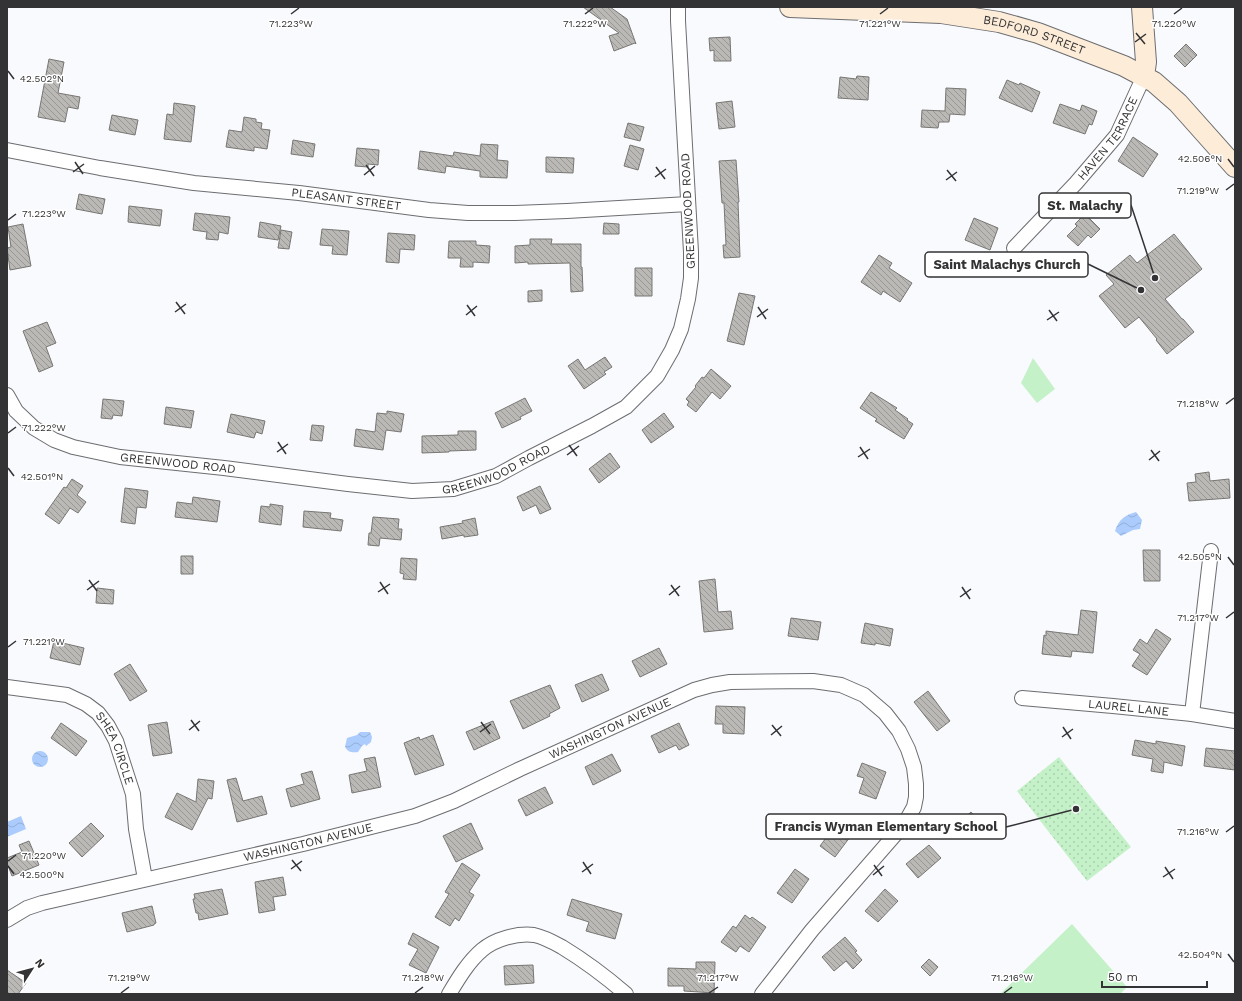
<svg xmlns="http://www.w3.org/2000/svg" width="1242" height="1001" font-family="'Work Sans',sans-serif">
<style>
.park{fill:#c5f1c9}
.garden{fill:url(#garden-dots)}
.water{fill:url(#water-waves)}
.building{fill:url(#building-back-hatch);stroke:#777673}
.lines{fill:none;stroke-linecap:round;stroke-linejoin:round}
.street-casing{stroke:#6c6d70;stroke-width:16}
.secondary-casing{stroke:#6c6d70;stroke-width:22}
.street{stroke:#fff;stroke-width:14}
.secondary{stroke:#fcecd8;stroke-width:20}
.ticks{fill:none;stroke:#333335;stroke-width:1.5}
.labels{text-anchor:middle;stroke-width:3;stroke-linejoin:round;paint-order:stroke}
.street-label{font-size:12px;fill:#333335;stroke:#fff}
.ticks-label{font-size:10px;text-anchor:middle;fill:#333335;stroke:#fff;stroke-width:3;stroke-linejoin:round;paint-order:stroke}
.leader{fill:none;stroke:#333335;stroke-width:1.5}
.callout-dot{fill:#333335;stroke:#fff;stroke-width:1.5}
.callout{fill:#fff;stroke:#333335;stroke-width:1.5}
.callout-label{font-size:13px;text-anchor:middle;font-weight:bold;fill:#333335}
</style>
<defs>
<pattern id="garden-dots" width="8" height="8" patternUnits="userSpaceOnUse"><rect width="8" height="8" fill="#c5f1c9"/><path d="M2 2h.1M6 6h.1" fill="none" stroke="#aacfad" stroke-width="1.8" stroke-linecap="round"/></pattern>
<pattern id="water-waves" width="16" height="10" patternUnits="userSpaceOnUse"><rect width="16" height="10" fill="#abccfd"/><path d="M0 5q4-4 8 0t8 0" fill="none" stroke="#94b0d9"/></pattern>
<pattern id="building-back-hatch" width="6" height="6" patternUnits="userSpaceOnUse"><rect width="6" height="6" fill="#bbb9b6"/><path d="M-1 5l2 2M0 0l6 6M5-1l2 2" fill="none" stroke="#999795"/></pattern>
</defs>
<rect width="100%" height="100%" fill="#f9fafd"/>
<path class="park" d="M1033 358 1055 389 1037 403 1021 383Z
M1072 924 1127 987 1120 994H1000Z"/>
<path class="garden" d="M1059 757 1131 847 1087 881 1017 791Z"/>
<path class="water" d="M1136 512 1142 520 1140 529 1133 530 1121 536 1115 531C1119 519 1125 515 1136 512Z
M360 732H370L372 737 371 742 366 746 365 744 362 746 358 752C352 753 348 752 345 747L347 738 357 735Z
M32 759a8 8 0 1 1 16 0a8 8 0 1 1-16 0Z
M21 816 26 829 7 837V822Z"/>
<path class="building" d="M583 7H610L627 19 636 44 635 43 614 51 609 36 619 33Z
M730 37 731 61H714V50L710 51 709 38Z
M1186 44 1197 55 1185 67 1174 56Z
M49 59 64 62 58 93 80 97 78 109 68 107 65 122 38 117Z
M857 76 869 77 868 100 838 98 840 77 856 79Z
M1007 80 1019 85 1020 83 1040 92 1032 112 999 98Z
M946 88 966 89 965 115 950 114 949 122H939L938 128 921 127 922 110 945 111Z
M732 101 735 127 719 129 716 103Z
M174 103 195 106 191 142 164 139 167 114 173 115Z
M1060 104 1080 111 1082 105 1097 111 1092 125 1089 124 1085 134 1053 123Z
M112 115 138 120 135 135 109 130Z
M244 117 256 119V122L262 123 261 129 270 130 267 149 254 147V151L226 147 229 130 242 132Z
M628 123 644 127 640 141 624 137Z
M1133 137 1158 154 1143 177 1118 161Z
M293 140 315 144 313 157 291 154Z
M481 144 498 145 497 160 508 161 507 178 480 177V171L446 166 445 173 418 169 420 151 453 156 454 152 480 156Z
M630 145 644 149 638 170 624 166Z
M357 148 379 150 378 165 368 164V167L355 166Z
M546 157 574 158 573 173 546 172Z
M736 160 739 202H738L740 257 724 258 723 245H726L724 203H722L719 161Z
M79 194 105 199 102 214 76 209Z
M129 206 162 210 160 226 128 222Z
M195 213 230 217 228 234 219 232 218 240 206 239 207 232 193 230Z
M1085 214 1100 229 1091 238 1088 235 1078 246 1067 236 1077 226 1075 224Z
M974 218 998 228 990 250 965 240Z
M260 222 281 226 278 240 258 237Z
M604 223 619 224V234H603Z
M23 224 31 266 10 270 7 248 11 247 8 227Z
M322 229 349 231 347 255 332 254 333 246 320 245Z
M281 230 292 232 289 249 278 248Z
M388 233 415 235 414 250 400 249 399 263 386 262Z
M1174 234 1202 269 1165 299 1182 319H1183L1194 332 1167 354 1156 340 1157 339 1139 317 1125 328 1099 296 1114 284 1106 275 1130 255 1137 263Z
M530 239H552L551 244H581V267H582L583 291 571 292 570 263 528 264V262L515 263V246L530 245Z
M449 241H476V245L490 246 489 263 473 262V267H460L461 258H448Z
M879 255 892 263 889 268 912 283 900 302 883 291 881 295 861 282Z
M635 268H652V296H635Z
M542 290V301L528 302V291Z
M739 293 755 296 744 345 727 341Z
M47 322 56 343 46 347 53 366 39 372 23 331Z
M605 357 612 367 604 372 606 374 584 389 568 366 578 359 585 370Z
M711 369 731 386 720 399 712 392 696 412 687 405 689 402 686 399 696 387 695 386 702 377 704 378Z
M871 392 897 408 895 410 908 419 907 420 913 424 904 439 875 421 877 419 860 408Z
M525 398 532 411 520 417 521 419 502 428 495 413Z
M103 399 124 401 122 416 113 415 112 419 101 418Z
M166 407 194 411 191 428 164 424Z
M387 411 404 414 401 432 386 430 383 450 354 446 356 429 375 432 377 413 387 414Z
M664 413 674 427 651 443 642 430Z
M231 414 265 421 262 434 256 432 254 438 227 432Z
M312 425 324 426 322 441 310 440Z
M458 431H476V450L449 451V452L422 453V436L458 435Z
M610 453 620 467 599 483 589 469Z
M1209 472 1210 481 1229 479 1230 498 1189 501 1187 483 1196 482 1195 474Z
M72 479 83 486 77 495 86 502 78 513 70 508 59 524 45 514 64 487 66 488Z
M540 486 551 509 540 514 536 505 523 511 517 497Z
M125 488 148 491 146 508 137 507 135 524 121 522Z
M193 497 220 501 217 522 175 517 177 502 192 504Z
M270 504 283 506 281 525 259 522 261 506 270 507Z
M304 511 331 513 330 518 343 520 341 531 303 527Z
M373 517 399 519 398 529H402L401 540 380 538 379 546 368 545 369 533H371Z
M475 518 478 535 464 537V535L442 539 440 527 463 523 462 521Z
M1143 550H1160V581H1144Z
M181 556H193V574H181Z
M401 558 417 559 416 580 403 579 404 574 400 573Z
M715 579 718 612 731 611 733 629 704 632 699 581Z
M97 588 114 590 113 604 96 603Z
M1081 610 1097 612 1093 653 1072 651 1071 657 1042 654 1044 635 1046 636V631L1078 635Z
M791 618 821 622 818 640 788 636Z
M865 623 893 629 890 646 875 643V645L861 643Z
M1156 629 1171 639 1147 675 1132 666 1140 654 1133 650 1140 639 1147 644Z
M54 641 84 648 80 665 50 658Z
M659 648 667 664 640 677 632 661Z
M130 664 147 691 130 701 114 674Z
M602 674 609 690 582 702 575 685Z
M550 685 560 708 549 714 550 716 523 729 510 701Z
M928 691 950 721 937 731 914 702Z
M716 706 745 707 744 734 723 733V724H715Z
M493 721 500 738 474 750 466 732Z
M167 722 172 753 153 756 148 725Z
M61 723 87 741 76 756 51 738Z
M679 723 689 745 679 750 676 745 659 753 651 736Z
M433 735 444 765 415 775 404 743 419 737 420 740Z
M1135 740 1156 744V741L1185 746 1182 766 1164 762 1163 773 1151 771 1153 759 1132 755Z
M1206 748 1235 751V770L1204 766Z
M612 754 621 771 593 785 585 767Z
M375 757 381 787 352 793 349 775 367 771 364 759Z
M862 763 886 772 876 799 859 793 864 778 857 776Z
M312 771 320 799 291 807 286 789 304 784 301 774Z
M236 778 243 801 262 796 267 814 237 822 227 780Z
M198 779 214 781 212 799 208 798 192 830 165 817 177 793 196 802Z
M545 787 553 803 526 816 518 800Z
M971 812 981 823 963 839 953 828Z
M838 822 853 833 835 857 820 846Z
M91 823 104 836 82 857 69 843Z
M471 823 483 849 456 862 443 836Z
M29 841 39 865 12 876 7 863V858L22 852 19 845Z
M929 845 941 858 918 878 906 864Z
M462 863 480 875 469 892 474 895 459 921 455 918 450 926 435 917 449 894 445 892Z
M795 869 809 879 792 903 777 893Z
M283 877 286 895 273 897 275 910 259 913 255 882Z
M222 889 228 914 199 920 198 913H196L193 899H195L194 894Z
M885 889 898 901 878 922 865 911Z
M572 899 622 914 615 939 586 931 589 922 567 915Z
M152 906 156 923 154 924V925L127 932 122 913Z
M745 915 750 919 752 917 766 927 749 952 740 946 736 952 721 942 733 926 736 928Z
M413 933 439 947 426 973 409 965 418 949 408 944Z
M845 937 857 951 855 952 862 960 853 969 846 961 834 971 822 957Z
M929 959 938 967 930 976 921 967Z
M696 962H715L714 993 684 991V986H668V968L696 969Z
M533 965 534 983 505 985 504 966Z
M7 970 26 983 18 994H7Z"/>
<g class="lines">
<g class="street-casing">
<g id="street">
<path id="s1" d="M7 150 100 168 194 183 299 193 429 210 468 213H515L567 211 688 204"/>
<path id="s2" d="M1014 248 1076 183 1117 135 1144 76"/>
<path id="s3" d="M7 395 16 411 34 428 54 440 73 447 120 457 224 468 348 484 412 491 453 489 496 476 529 458 592 426 626 407 657 376 672 350 681 329 688 299 691 278V252L678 21V7"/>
<path id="s4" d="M7 687 67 695 86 704 98 713 108 726 116 741 133 794 136 829 145 879"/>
<path id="s5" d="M1022 698 1113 706 1192 714 1235 721"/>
<path d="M1192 714 1211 551"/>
<path id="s6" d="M7 920 27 908 42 903 303 844 415 816 454 801 520 769 694 690 712 685 730 682 813 681 841 685 864 695 885 713 899 731 908 749 914 767 916 784V797L914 807 909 816 900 829 812 930 762 994"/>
<path d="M449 994C458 979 468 962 482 950 495 939 517 933 534 935 544 937 553 942 562 947 585 961 605 976 626 994"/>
</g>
</g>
<g class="secondary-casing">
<g id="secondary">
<path id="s7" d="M790 7 941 13 999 22 1038 33 1124 66 1154 82 1178 103 1235 167"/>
<path d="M1142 7 1146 62 1144 76"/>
</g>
</g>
<use href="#street" class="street"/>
<use href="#secondary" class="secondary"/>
</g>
<path class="ticks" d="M291 14 299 8M585 14 593 8M880 14 888 8M1174 14 1182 8M1136 33 1145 44M1135 42 1146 34M8 71 14 79M1228 159 1234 167M75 162 83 174M366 165 374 176M656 167 665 179M947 170 956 181M73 172 84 164M364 175 375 166M655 177 666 169M946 180 957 172M1226 190 1234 184M8 220 16 214M176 302 185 314M467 305 475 316M758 307 766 319M1049 310 1057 321M175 312 186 304M466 315 477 306M757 317 768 309M1047 320 1059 312M1226 404 1234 398M8 433 16 427M278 442 286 454M569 445 577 456M860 447 868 459M1151 450 1159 461M277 452 288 444M567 455 579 446M858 457 870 449M1149 460 1160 451M8 468 14 476M1228 557 1234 565M89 580 97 591M380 582 388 594M671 585 679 596M962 587 970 599M87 590 99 581M378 592 390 584M669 595 680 586M960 597 971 589M1226 618 1234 612M8 647 16 641M191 720 199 731M481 722 490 734M772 725 781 736M1063 727 1071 739M189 730 200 721M480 732 491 724M771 735 782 726M1062 737 1073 729M1226 832 1234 826M292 860 301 871M8 861 16 855M583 862 591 874M874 865 882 876M8 866 14 874M1165 867 1173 879M291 869 302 861M582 872 593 864M873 875 884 866M1163 877 1175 869M1228 954 1234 962M121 993 129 987M415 993 423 987M709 993 718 987M1004 993 1012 987"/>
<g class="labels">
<g class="street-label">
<text dy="4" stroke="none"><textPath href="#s7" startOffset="247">BEDFORD STREET</textPath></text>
<text dy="4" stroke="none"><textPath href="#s2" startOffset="145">HAVEN TERRACE</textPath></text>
<text dy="4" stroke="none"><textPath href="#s1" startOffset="343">PLEASANT STREET</textPath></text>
<text transform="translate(688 211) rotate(-93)" y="4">GREENWOOD ROAD</text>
<text dy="4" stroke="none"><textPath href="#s3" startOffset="193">GREENWOOD ROAD</textPath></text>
<text dy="4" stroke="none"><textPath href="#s3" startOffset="517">GREENWOOD ROAD</textPath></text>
<text dy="4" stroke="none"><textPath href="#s5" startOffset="107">LAUREL LANE</textPath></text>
<text dy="4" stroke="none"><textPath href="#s6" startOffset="636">WASHINGTON AVENUE</textPath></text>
<text dy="4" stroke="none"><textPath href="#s4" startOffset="136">SHEA CIRCLE</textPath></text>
<text dy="4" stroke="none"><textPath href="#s6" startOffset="312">WASHINGTON AVENUE</textPath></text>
</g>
</g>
<g class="ticks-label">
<text x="291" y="27">71.223°W</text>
<text x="585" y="27">71.222°W</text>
<text x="880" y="27">71.221°W</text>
<text x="1174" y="27">71.220°W</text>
<text x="42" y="82">42.502°N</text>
<text x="1200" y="162">42.506°N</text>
<text x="1198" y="194">71.219°W</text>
<text x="44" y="217">71.223°W</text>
<text x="1198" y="407">71.218°W</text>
<text x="44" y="431">71.222°W</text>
<text x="42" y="480">42.501°N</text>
<text x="1200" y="560">42.505°N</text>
<text x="1198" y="621">71.217°W</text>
<text x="44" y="645">71.221°W</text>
<text x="1198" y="835">71.216°W</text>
<text x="44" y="859">71.220°W</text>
<text x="42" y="878">42.500°N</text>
<text x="1200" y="958">42.504°N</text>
<text x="129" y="981">71.219°W</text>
<text x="423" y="981">71.218°W</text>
<text x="718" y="981">71.217°W</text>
<text x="1012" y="981">71.216°W</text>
</g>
<path class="leader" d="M1155 278L1131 205M1141 290L1088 264M1076 809L1006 827"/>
<g class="callout-dot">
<circle cx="1155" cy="278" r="4"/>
<circle cx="1141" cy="290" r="4"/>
<circle cx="1076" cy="809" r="4"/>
</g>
<g class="callout">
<rect x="1039" y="193" width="92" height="25" rx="4"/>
<rect x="925" y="252" width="163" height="25" rx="4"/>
<rect x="766" y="814" width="240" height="25" rx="4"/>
</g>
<g class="callout-label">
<text x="1085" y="210">St. Malachy</text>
<text x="1007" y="269">Saint Malachys Church</text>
<text x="886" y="831">Francis Wyman Elementary School</text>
</g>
<rect width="1242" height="1001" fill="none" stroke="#333335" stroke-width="16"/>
<g transform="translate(32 969) rotate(54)" stroke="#ffffff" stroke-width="3" paint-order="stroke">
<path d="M0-3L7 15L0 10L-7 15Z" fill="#333335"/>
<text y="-6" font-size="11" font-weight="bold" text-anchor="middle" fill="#333335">N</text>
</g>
<path d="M1102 981v6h105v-6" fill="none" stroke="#333335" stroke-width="2"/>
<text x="1108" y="981" font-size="12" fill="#333335" stroke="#ffffff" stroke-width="3" paint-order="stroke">50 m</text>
</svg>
